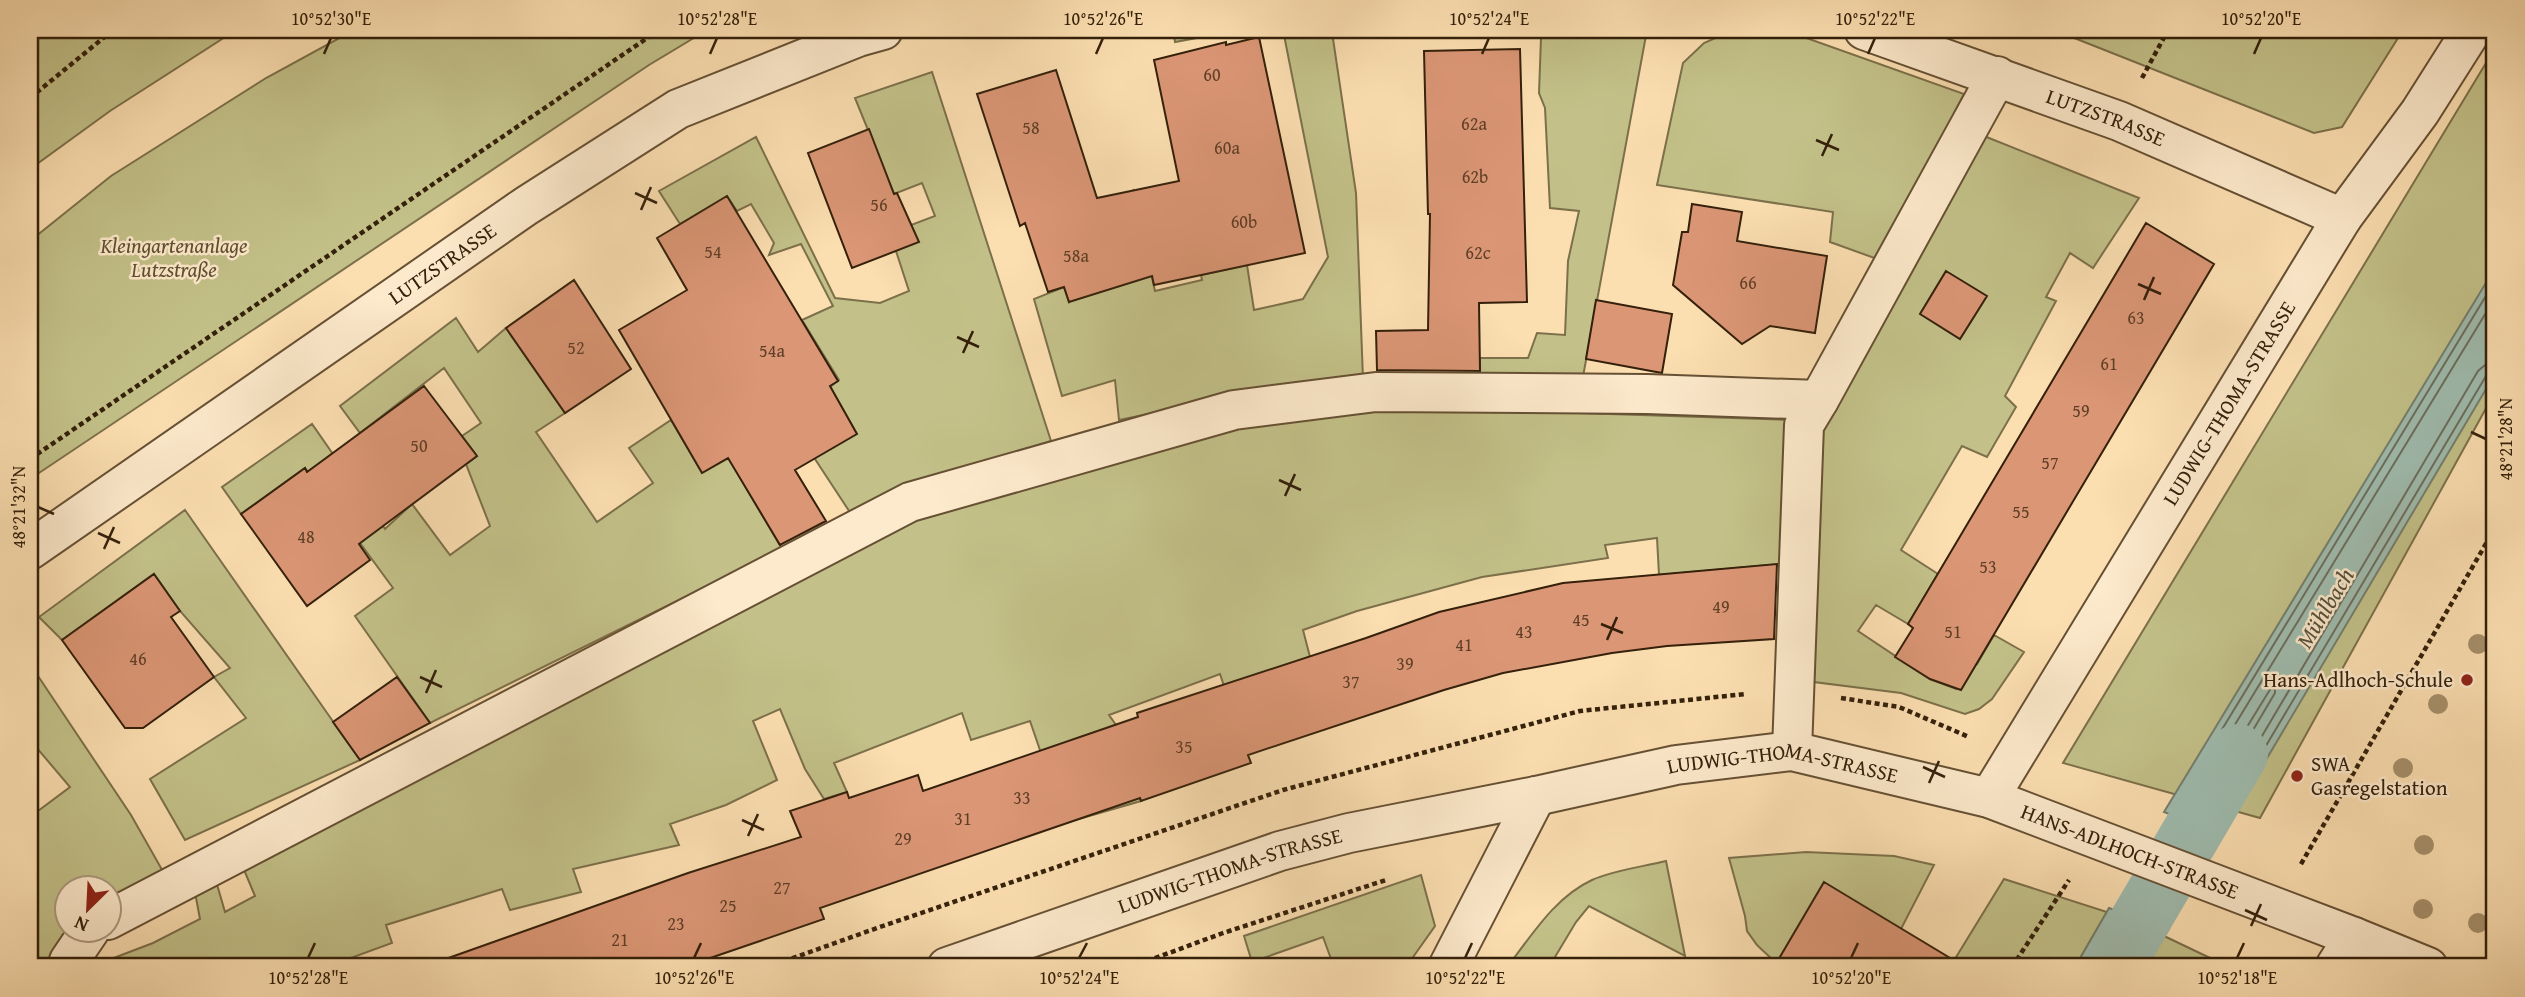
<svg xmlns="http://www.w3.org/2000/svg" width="2525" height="997" font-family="'Gentium Book Plus',serif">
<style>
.green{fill:#c3c189;stroke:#7c704a;stroke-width:2}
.water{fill:#9fbcaf;stroke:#747e6d;stroke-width:2}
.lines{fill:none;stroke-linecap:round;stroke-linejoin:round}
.shore{stroke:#6a6e5d;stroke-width:2}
.canal{stroke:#9fbcaf;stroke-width:60}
.building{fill:#db9675;stroke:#34200b;stroke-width:2}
.minor-casing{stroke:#665034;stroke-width:42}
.path{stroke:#34200b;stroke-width:4.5;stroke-dasharray:5 3.5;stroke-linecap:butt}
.minor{stroke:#fdeacc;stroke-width:38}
.tree{fill:#a6906b}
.ticks{fill:none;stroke:#34200b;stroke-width:2.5}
.poi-dot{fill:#8f2418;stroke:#fdeacc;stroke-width:2.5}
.labels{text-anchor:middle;stroke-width:5;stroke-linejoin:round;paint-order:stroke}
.number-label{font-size:18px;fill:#5e3e26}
.street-label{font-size:21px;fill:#34200b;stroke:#fdeacc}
.park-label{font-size:21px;font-style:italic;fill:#5f5031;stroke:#fdeacc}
.poi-label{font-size:21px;fill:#34200b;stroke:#fdeacc;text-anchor:end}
.water-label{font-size:23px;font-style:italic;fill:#544f3c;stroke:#fdeacc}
.neatline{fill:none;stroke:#34200b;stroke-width:2.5}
.ticks-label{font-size:18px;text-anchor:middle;fill:#34200b}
</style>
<rect width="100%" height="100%" fill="#fcdfb1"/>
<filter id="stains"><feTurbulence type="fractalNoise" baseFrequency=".00286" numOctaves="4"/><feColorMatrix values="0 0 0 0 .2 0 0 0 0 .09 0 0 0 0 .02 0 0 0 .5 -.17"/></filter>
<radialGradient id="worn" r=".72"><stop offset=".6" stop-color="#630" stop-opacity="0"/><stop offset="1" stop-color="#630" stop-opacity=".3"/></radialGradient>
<path class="green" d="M30 30H236L110 111 30 169Z
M354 30H707L649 65 30 479V241L111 176 266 78Z
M1173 30H1260L1224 33 1175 42Z
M1283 30 1332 32 1356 193 1363 379 1222 399 1119 420 1115 380 1062 396 1034 299 1064 287 1069 302 1133 191 1155 291 1202 280 1201 275 1247 265 1254 310 1303 299 1328 257Z
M1422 30H1647L1582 382 1480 383V358H1528L1537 333 1565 335 1568 261 1579 211 1550 208 1545 108 1539 93 1541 38 1423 36Z
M1733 30H1784L1964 94 1880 260 1830 242 1833 212 1657 185 1683 63 1704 43Z
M2054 30H2403L2342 127 2314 133Z
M2495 48V392L2260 818 2063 763Z
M932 72 1051 441 905 489 855 520 815 459 830 387 839 380 802 320 833 306 801 244 769 255 774 243 751 204 737 211 727 196 680 224 659 191 756 137 835 298 880 303 909 291 896 251 911 225 935 216 922 183 894 194 855 98Z
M1984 136 2139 198 2093 268 2070 253 2046 297 2056 301 2005 396 2016 407 1987 457 1962 446 1901 550 1938 574 1908 624 1876 605 1858 631 1930 679 1956 689 1965 657 1977 664 1994 635 2024 652 1992 699 1979 709 1965 714 1901 693 1814 682 1817 427Z
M456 318 478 352 506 328 565 413 536 432 597 522 653 483 629 448 671 420 702 473 729 458 782 549 430 723 355 616 393 588 305 468 241 514 222 487 312 424 385 529 412 504 450 555 490 526 466 464 477 456 462 436 481 423 444 368 360 433 340 406Z
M1358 406 1794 420 1792 563 1659 575 1657 538 1605 545 1608 558 1482 577 1357 611 1303 630 1310 657 1225 689 1220 674 1109 715 1116 725 1141 801 1065 823 1030 721 971 740 962 713 834 763 847 792 824 799 805 769 780 709 753 721 777 780 726 805 670 824 679 845 573 869 581 892 510 910 502 889 386 925 392 943 348 959 353 967H90L153 943 200 919 194 887 214 874 225 912 255 896 242 865 916 516 1246 420Z
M185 510 360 760 185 840 150 779 246 718 214 677 230 668 180 611 154 574 62 640 39 617Z
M30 664 131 815 165 875 109 902 108 888H66L64 967H41L30 947V817L70 787 30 740Z
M1806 852 1894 856 1934 865 1901 929 1776 963 1757 945 1747 931 1745 916 1729 858Z
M1666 861 1685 956 1589 906 1576 922 1549 967 1508 966C1532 935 1555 897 1592 880 1614 870 1642 867 1666 861Z
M1421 875 1435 926 1406 967H1334L1323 937 1252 962 1244 936Z
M2004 879 2107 912 2075 967H1950Z
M2164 936 2229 967H2145Z"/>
<path class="water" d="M2495 268V374L2222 834 2164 812Z
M2109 908 2169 929 2145 967H2075Z"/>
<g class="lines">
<path class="shore" d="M2495 281 2176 805 2177 810 2217 824 2220 823 2486 376 2495 372
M2495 298 2189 800 2190 805 2213 814 2217 812 2478 371 2485 365 2495 363
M2271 688 2275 689V693L2212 799 2206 800 2205 795Z
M2083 967 2114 917 2156 933 2140 967
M2093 967 2118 928 2143 938 2132 959 2131 967"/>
<path class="canal" d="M2113 967 2238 754"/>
</g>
<path class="building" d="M1259 37 1305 253 1154 285 1152 276 1069 302 1064 287 1048 292 1025 223 1020 226 977 94 1056 70 1097 198 1179 181 1154 60 1226 42V45Z
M1520 49 1527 302 1479 303 1480 371 1377 370 1376 331 1428 330 1430 214H1428L1424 51Z
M869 129 894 194 897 193 919 242 852 268 808 153Z
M727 196 838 381 830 386 857 434 795 470 826 521 780 545 728 458 702 473 619 330 687 290 657 238Z
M1692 204 1742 212 1737 241 1827 256 1815 333 1770 326 1742 344 1673 285 1682 232H1688Z
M2146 223 2214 264 1961 690 1930 679 1895 657 1913 628 1908 624Z
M1946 271 1987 296 1960 339 1920 314Z
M574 280 631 369 565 413 506 328Z
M1596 300 1672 314 1662 373 1586 359Z
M424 386 477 456 359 544 370 560 307 606 241 514 305 468 307 472Z
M1777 564 1774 639 1667 646 1612 653 1503 673 1444 690 1248 755 1251 763 1141 801 1140 798 820 908 824 919 684 967H441L440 961 688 873 801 837 790 811 847 792 849 798 918 775 923 791 1138 717 1137 713 1366 638 1439 612 1563 583Z
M154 574 180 611 171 617 214 677 143 728H125L62 640Z
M397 677 430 723 360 760 333 722Z
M1824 882 1965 967H1774Z"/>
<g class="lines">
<g class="minor-casing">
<g id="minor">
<path id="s1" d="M1864 30 2119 121 2342 218"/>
<path id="s2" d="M30 550 526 206 678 109 858 37 883 30"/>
<path d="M1792 751 1804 425 1819 400"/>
<path id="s3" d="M1989 798 2342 218 2420 112 2472 30"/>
<path d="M108 920 910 502 1234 410 1376 392 1647 394 1819 400 1997 76"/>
<path d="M67 967 69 961 90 930"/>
<path id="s4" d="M947 967 1280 851 1349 833 1536 796 1676 765 1792 751 1989 798 2354 937 2428 967"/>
<path d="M1448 967 1536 796"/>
<path d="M2335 967 2354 937"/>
</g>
</g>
<path class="path" d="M2142 78 2168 30
M30 98 113 30
M30 459 659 30
M1841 698 1899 707 1969 737
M2301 864 2495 528
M768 967 877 928 1283 790 1580 711 1746 694
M1131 967 1223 933 1386 880
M2012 967 2069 880"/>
<use href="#minor" class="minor"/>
</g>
<g class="tree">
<circle cx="2478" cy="644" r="10"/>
<circle cx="2438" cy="704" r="10"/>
<circle cx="2403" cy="768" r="10"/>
<circle cx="2424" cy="845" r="10"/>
<circle cx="2423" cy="909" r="10"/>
<circle cx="2478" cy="923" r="10"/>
</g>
<path class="ticks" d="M324 54 331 38M710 54 717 38M1096 54 1103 38M1482 54 1489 38M1868 54 1875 38M2254 54 2261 38M1816 140 1839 150M1822 156 1832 134M635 193 657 203M641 210 651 187M2138 284 2161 294M2144 300 2154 277M957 337 979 347M963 353 973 331M2471 432 2486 439M1279 480 1301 490M1285 496 1295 474M38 507 54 514M98 533 120 543M104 549 114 527M1601 624 1623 633M1607 640 1617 617M420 677 442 687M426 693 436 670M1923 767 1945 777M1929 783 1939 761M742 820 764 830M748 836 758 814M2245 910 2267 920M2251 926 2261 904M308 958 315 943M694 958 701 943M1079 958 1087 943M1465 958 1472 943M1851 958 1858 943M2237 958 2244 943"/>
<g class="poi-dot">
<circle cx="2467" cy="680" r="7"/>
<circle cx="2297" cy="776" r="7"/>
</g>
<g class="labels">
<g class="number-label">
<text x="1212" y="81">60</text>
<text x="1474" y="130">62a</text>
<text x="1031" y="134">58</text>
<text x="1227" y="154">60a</text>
<text x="1475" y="183">62b</text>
<text x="879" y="211">56</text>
<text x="1244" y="228">60b</text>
<text x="713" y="258">54</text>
<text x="1478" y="259">62c</text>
<text x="1076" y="262">58a</text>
<text x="1748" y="289">66</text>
<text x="2136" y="324">63</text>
<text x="576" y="354">52</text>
<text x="772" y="357">54a</text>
<text x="2109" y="370">61</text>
<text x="2081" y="417">59</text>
<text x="419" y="452">50</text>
<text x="2050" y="469">57</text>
<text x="2021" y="518">55</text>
<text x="306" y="543">48</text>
<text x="1988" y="573">53</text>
<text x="1721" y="613">49</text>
<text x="1581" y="626">45</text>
<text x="1524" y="638">43</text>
<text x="1953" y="638">51</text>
<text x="1464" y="651">41</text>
<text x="138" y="665">46</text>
<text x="1405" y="670">39</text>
<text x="1351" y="688">37</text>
<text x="1184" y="753">35</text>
<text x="1022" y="804">33</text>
<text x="963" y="825">31</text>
<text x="903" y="845">29</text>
<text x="782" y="894">27</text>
<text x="728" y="912">25</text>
<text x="676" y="930">23</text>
<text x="620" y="946">21</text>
</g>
<g class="street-label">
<text dy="7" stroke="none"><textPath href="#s1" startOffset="257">LUTZSTRASSE</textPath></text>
<text dy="7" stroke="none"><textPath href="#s2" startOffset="502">LUTZSTRASSE</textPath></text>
<text dy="7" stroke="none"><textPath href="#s3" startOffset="462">LUDWIG-THOMA-STRASSE</textPath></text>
<text dy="7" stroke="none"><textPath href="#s4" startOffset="866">LUDWIG-THOMA-STRASSE</textPath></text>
<text dy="7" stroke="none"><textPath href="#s4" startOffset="1228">HANS-ADLHOCH-STRASSE</textPath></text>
<text dy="7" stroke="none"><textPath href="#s4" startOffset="299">LUDWIG-THOMA-STRASSE</textPath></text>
</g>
<g class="park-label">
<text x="174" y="253">Kleingartenanlage<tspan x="174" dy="24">Lutzstraße</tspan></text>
</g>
<g class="poi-label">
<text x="2453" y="687">Hans-Adlhoch-Schule</text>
<text x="2311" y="771" text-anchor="start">SWA<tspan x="2311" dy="24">Gasregelstation</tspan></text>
</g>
<g class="water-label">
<text transform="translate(2325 608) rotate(-59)" y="8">Mühlbach</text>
</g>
</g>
<rect width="2525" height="997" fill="none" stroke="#fcdfb1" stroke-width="77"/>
<g transform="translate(88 909) rotate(204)"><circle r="33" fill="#fdeacc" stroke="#ad997f" stroke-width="2"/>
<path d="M0-5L12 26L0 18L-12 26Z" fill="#8f2418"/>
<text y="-10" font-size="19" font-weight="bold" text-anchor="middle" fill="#34200b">N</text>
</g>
<rect x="38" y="38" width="2448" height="920" class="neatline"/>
<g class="ticks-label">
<text x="331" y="25">10°52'30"E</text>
<text x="717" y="25">10°52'28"E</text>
<text x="1103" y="25">10°52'26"E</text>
<text x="1489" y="25">10°52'24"E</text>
<text x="1875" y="25">10°52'22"E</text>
<text x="2261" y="25">10°52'20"E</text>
<text transform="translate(2506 439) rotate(-90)" y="6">48°21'28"N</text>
<text transform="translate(19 507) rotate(-90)" y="6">48°21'32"N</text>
<text x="308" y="984">10°52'28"E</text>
<text x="694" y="984">10°52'26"E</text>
<text x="1079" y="984">10°52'24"E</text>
<text x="1465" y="984">10°52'22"E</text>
<text x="1851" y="984">10°52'20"E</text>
<text x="2237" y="984">10°52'18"E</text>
</g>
<rect width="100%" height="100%" filter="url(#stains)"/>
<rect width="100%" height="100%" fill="url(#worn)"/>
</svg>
